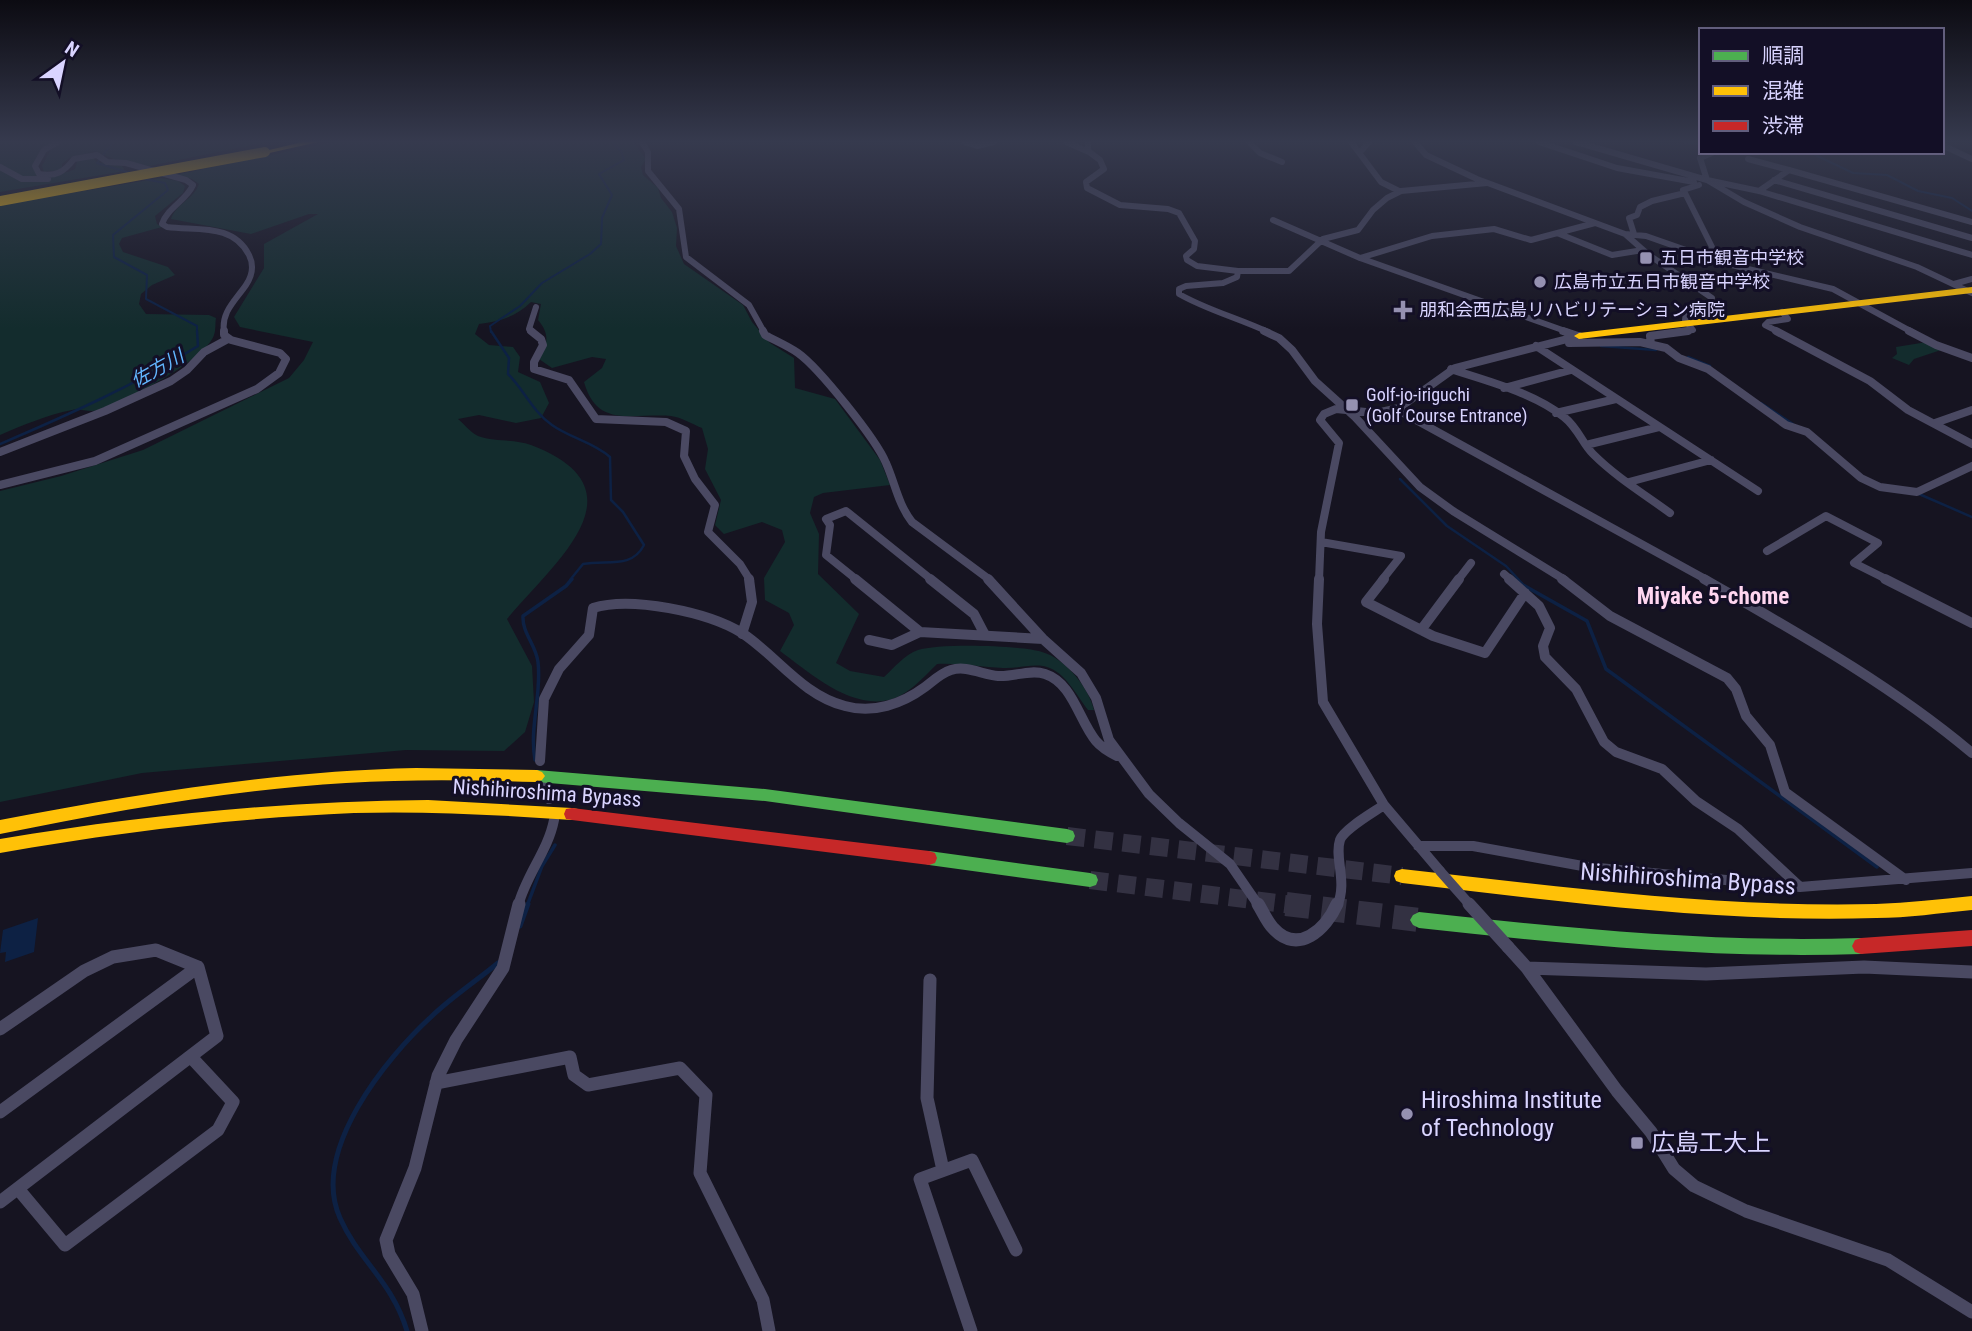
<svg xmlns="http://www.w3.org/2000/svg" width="1972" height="1331" font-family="'Roboto Condensed','Noto Sans JP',sans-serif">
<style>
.green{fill:#132c2d}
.water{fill:#0d2144}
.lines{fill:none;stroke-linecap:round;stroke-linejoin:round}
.stream-far3{stroke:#0d2144;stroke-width:2}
.stream-far2{stroke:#0d2144;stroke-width:2.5}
.stream-far1{stroke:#0d2144;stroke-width:3.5}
.stream{stroke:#0d2144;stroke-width:5}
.highway-tunnel-far1{stroke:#333142;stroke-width:18;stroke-dasharray:18 10;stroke-linecap:butt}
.highway-tunnel{stroke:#333142;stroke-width:24;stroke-dasharray:24 12;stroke-linecap:butt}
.street-far3{stroke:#4a4962;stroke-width:6}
.street-far2{stroke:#4a4962;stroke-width:8}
.street-far1{stroke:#4a4962;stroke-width:10}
.street{stroke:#4a4962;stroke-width:13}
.fast{fill:#4caf50;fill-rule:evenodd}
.slow{fill:#ffc107;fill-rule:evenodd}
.jam{fill:#c62828;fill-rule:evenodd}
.street-bridge-far1{stroke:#4a4962;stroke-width:10}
.street-bridge{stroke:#4a4962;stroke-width:13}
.slow-bridge{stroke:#ffc107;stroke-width:10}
.poi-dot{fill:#9591b1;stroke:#130f26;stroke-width:2.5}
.labels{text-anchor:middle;stroke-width:6;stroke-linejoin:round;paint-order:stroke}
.far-poi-label{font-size:18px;fill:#d9d4ff;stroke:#130f26;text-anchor:start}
.far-water-label{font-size:19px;font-style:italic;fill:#62b6ff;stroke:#130f26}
.street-label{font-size:21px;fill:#d9d4ff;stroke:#130f26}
.neighbourhood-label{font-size:23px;font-weight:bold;fill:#ffd6f0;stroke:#130f26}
.near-street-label{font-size:24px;fill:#d9d4ff;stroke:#130f26}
.near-poi-label{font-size:24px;fill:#d9d4ff;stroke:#130f26;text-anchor:start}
</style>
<rect width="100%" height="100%" fill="#161421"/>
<path class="green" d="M0 142H53L40 151 32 166 38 176 68 172 75 169 78 159 93 158 97 162 122 166 125 171 0 192Z
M62 142H267L149 166 114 159 95 151 69 158 62 164V170L44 172 42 166 51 149Z
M333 142H633L646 159 641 167 643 175 658 188 661 198 672 212 677 228 676 246 684 264 743 305 752 322 770 343 794 358 795 388 835 399 880 460 890 485 823 493 814 497 810 513 819 534 818 574 859 614 836 663 850 671 884 677C894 668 905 654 918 650 938 643 1020 645 1042 652 1065 658 1089 688 1094 710H1088C1077 696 1065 672 1047 667 1033 663 1018 669 1003 668 981 667 960 663 937 664 924 677 907 696 889 700 849 709 809 672 780 651L794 625 789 613 765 600 764 578 785 542 782 530 762 522 724 534 715 525 721 500 705 469 708 449 702 428C692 424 681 417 671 416 633 413 597 429 584 382L602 368 606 359 592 357 552 368 539 359C548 344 550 334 538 320L541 304 531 302C516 317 500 321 479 324L475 334 489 345 513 347 520 357 518 372 540 382 549 403 541 418 516 423 479 415 458 419C464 424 471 433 478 436 495 442 514 439 531 445 649 490 552 564 507 619L532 666 534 702 525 732 504 751 406 750 142 773 0 802V491L61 476 143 450 289 378 304 360 313 342 240 327 234 317 264 268V244L318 214H309L251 234 171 219C176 204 194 199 199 184L192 179 175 175Z
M161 178 178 181 185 186 183 193 155 216 157 224 162 227 122 238 119 244 123 252 168 267 175 275 152 285 141 294 139 304 146 314 209 315 216 318C215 323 216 330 214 335 206 360 124 402 98 410 90 413 80 408 72 410 47 415 23 425 0 435V205Z
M1927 342 1941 350 1914 359 1909 365 1892 358 1897 354 1896 347Z"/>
<path class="water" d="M38 918 34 952 5 962 6 952 0 953 3 930Z"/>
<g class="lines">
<path class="stream-far3" d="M113 142 97 163 130 173
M1684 142 1700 144
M1809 152 1853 173 1887 175 1918 191 1952 198 1972 211
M144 179 165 183 168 190 113 235 114 257 147 275 146 299 197 326V332
M491 332 490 326 520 306 542 283 590 254 601 244 602 218 612 195 599 174 624 160 621 151 612 142"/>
<path class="stream-far2" d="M491 331 509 358 508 374C524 390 533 412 552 425 570 438 593 442 610 457L611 500 623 512 644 545C631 570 606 559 583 564L570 580
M1601 346 1656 350
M1688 357 1710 366
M1761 403 1793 424
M0 444C68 415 135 385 198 346L197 331
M1400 479 1447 526 1506 566 1519 580
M1919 494 1972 517"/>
<path class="stream-far1" d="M1517 579 1523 585 1587 621 1606 669 1877 867
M535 760C529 727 542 695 538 662 536 645 522 633 523 616L566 586 572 579
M527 906 542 866 555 845"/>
<path class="stream" d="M520 926 528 904
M407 1331C392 1281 359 1261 340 1218 310 1151 386 1058 432 1016 452 997 476 981 498 963"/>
<path class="highway-tunnel-far1" d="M1067 836 1402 876
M1090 880 1301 906"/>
<path class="highway-tunnel" d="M1286 904 1419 920"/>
<path class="street-far3" d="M58 142 44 150 35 166 39 174C56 177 64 172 74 159L97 155 107 162 126 163 186 180 193 185C186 201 168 207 162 224L167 227C197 231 233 223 249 255 254 265 252 276 246 285 235 301 221 312 224 332
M642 142 648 152V171L679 209 686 257 749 305 764 332
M964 142 977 146 994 142
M1066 142 1089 152
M1088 142V151L1100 160 1104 169 1086 182 1087 188 1120 205 1168 209 1179 213 1195 241 1194 249 1186 256 1187 260 1197 266 1238 271 1237 277 1223 283 1186 286 1179 289V294C1207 310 1238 318 1268 332
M1249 142 1260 153 1282 162
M1351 142 1381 182 1399 191
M1415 142 1426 155 1477 179 1625 234 1649 255 1712 298 1711 302 1686 313 1685 320 1693 330 1675 332
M1539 142 1617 168 1694 182
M1576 142 1707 180 1759 191 1972 255
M1701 143V148
M1942 145 1972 159
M1362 150 1369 142
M1710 152 1712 153 1700 158 1707 180 1744 202 1800 227 1917 267 1972 293
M1748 159 1789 170 1759 191
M0 167 22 179H48
M1789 170 1972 222
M1774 180 1972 238
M1685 193 1712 247 1707 259
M1273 220 1360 258 1568 332
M1557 233 1612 255 1643 250
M1625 234 1646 236 1723 263 1833 289 1912 332
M1634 234 1629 218 1637 215 1640 207 1652 201 1685 193 1683 190 1699 185
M1360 258 1432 236 1494 229 1531 240 1595 223
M1238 271H1289L1323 239 1358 230 1373 210 1387 198 1401 191 1487 183
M1954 284 1972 279
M533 332 529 329 536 307
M1779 332 1765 325 1768 322 1788 319 1782 312"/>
<path class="street-far2" d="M531 331 541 339 543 345 534 362V369L569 380 596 419 666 422 686 431 684 456 695 479 715 505 708 532 740 564 750 580
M763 331 765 335C776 341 788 346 798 353 819 368 876 439 886 463 895 483 898 504 912 522L990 580
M1264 331 1279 338 1292 350 1315 381 1355 417 1420 487 1453 511 1565 580
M1563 331 1578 336
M1776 331 1870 381 1908 410 1972 444
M1909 331 1936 345 1972 358
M1569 343 1640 342 1666 348 1679 358 1708 369 1786 425 1807 432 1861 478 1880 487 1917 492 1972 466
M1651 344 1650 336 1688 331
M1536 346 1758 491
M1451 369C1489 382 1532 392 1564 417 1578 428 1582 443 1593 454 1616 477 1644 494 1670 513
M1504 388 1571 370
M1396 409 1707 580
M1556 413 1616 399
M1935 423 1972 410
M1586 445 1659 427
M0 452 105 411 171 381 187 370 204 352 228 339
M1629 482 1711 460
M0 485 95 461 257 389 279 373 286 359 280 353 231 340 224 335V331
M1321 542 1401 556 1382 580
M1767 551 1826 516 1878 543 1854 563 1888 580
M1504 574 1511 580
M857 580 826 555 830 525 826 519 846 511 932 580
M1319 580 1321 532 1339 443 1320 420 1324 414 1336 409 1376 413 1399 408 1455 368 1579 336
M1458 580 1471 563"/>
<path class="street-far1" d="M855 579 920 632 1043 639
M930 579 974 614 985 635
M988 579 1043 639 1081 673 1096 698 1109 740 1149 794 1179 823 1230 864 1259 906
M1319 579 1317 624 1323 702 1384 805 1440 871
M1384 579 1366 602 1433 636 1485 653 1525 593
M1509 579 1539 606 1550 628 1543 646 1545 657 1576 689 1604 742 1616 752 1662 769 1696 801 1738 829 1800 887
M1562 579 1610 616 1727 678 1736 689 1746 716 1770 745 1785 792 1906 880
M1704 579C1796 632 1890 684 1972 753
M1885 579 1972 623
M1421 630 1459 579
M742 634 752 602 749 579
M869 640 892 645 920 632
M540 761 544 699 559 669 589 635 593 608C631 596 708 612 742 633 777 656 802 695 845 706 873 714 902 704 925 687 933 681 941 673 951 670 967 665 983 675 998 676 1014 677 1030 669 1045 674 1073 683 1079 721 1096 741 1101 747 1109 752 1117 756
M546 784 549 799
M1418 846H1473L1588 867 1800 887 1972 873
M518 906C526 875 548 851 554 820
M1337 906C1348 882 1334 858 1340 840 1344 829 1374 812 1384 805"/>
<path class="street" d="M1258 904C1263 912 1267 922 1273 928 1298 956 1326 929 1337 904
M1508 947 1527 968 1617 1091 1651 1132 1674 1169 1694 1186 1746 1211 1888 1260 1972 1312
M1527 968 1706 974 1864 967 1972 972
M930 980 927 1098 943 1170
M0 1029 84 971 113 957 156 950 198 967 217 1036 0 1202
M436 1083 570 1057 574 1075 588 1085 680 1068 706 1095 700 1173 763 1300 769 1331
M0 1112 198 967
M19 1190 65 1245 218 1130 233 1102 191 1057
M422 1331 413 1294 389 1254 386 1240 415 1168 438 1076 456 1040 503 968 519 904
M971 1331 920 1179 972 1160 1016 1250"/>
<path class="fast" d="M537 770 765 789 1067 829 1073 831 1075 836 1073 841 1067 843 765 801 537 782 532 780 529 776 532 772Z
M929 851 1090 873 1096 875 1098 880 1096 885 1090 887 929 865 923 863 921 858 923 853Z
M1419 912C1566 928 1713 943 1861 938L1867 940 1870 946 1867 952 1861 954C1713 959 1566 944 1419 928L1413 925 1410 920 1413 915Z"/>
<path class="slow" d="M302 142H318L265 154 261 152Z
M1972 287V293L1579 339 1574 336 1579 333Z
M416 768 537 770 542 772 545 776 542 780 537 782C473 780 410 779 346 783 230 790 114 811 0 834V820C137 794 276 771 416 768Z
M428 800 572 808 578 809 580 814 578 819 572 820C499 815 427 811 354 813 235 818 117 832 0 853V839C142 815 284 801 428 800Z
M1402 869C1559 886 1717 908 1876 904 1908 903 1940 899 1972 896V910C1940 913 1908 918 1876 918 1717 923 1559 901 1402 883L1396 881 1394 876 1396 871Z"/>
<path class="jam" d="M572 808 929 851 935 853 937 858 935 863 929 865 572 820 566 819 564 814 566 809Z
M1972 930V946L1861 954 1855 952 1852 946 1855 940 1861 938Z"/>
<path class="street-bridge-far1" d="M1440 871 1471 906"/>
<path class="street-bridge" d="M1469 904 1508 947"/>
<path class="slow-bridge" d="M0 201 265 152"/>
</g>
<linearGradient id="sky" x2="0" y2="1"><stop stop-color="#0c0b12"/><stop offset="0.43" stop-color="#363a4e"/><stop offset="1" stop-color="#363a4e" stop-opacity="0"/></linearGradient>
<rect width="1972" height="329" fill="url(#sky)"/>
<g class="poi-dot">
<rect x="1639" y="251" width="14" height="14" rx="3.5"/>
<circle cx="1540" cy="282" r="7"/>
<path d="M1399.5 299.5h7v7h7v7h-7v7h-7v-7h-7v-7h7z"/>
<rect x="1345" y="398" width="14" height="14" rx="3.5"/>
<circle cx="1407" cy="1114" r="7"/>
<rect x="1630" y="1136" width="14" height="14" rx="3.5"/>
</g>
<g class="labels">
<g class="far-poi-label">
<text x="1660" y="264">五日市観音中学校</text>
<text x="1554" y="288">広島市立五日市観音中学校</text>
<text x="1419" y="316">朋和会西広島リハビリテーション病院</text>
<text x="1366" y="401">Golf-jo-iriguchi<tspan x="1366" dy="21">(Golf Course Entrance)</tspan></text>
</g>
<g class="far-water-label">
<text transform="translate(157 368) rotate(-29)" y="7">佐方川</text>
</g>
<g class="street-label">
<text transform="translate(547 793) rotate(4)" y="7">Nishihiroshima Bypass</text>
</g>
<g class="neighbourhood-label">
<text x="1713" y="604">Miyake 5-chome</text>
</g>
<g class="near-street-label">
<text transform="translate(1688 879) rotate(4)" y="8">Nishihiroshima Bypass</text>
</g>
<g class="near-poi-label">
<text x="1421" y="1108">Hiroshima Institute<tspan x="1421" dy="28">of Technology</tspan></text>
<text x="1651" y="1151">広島工大上</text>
</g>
</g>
<rect x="1699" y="28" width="245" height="126" fill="#130f26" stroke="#625e7d" stroke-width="2"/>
<rect x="1713" y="51" width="35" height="10" fill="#4caf50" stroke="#625e7d" stroke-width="2"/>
<text x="1762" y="63" font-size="21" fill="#d9d4ff">順調</text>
<rect x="1713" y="86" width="35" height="10" fill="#ffc107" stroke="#625e7d" stroke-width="2"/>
<text x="1762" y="98" font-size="21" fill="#d9d4ff">混雑</text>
<rect x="1713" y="121" width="35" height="10" fill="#c62828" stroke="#625e7d" stroke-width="2"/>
<text x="1762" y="133" font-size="21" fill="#d9d4ff">渋滞</text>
<g transform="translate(63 63) rotate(33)" stroke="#130f26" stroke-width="5" paint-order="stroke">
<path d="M0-5L12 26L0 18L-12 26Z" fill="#d9d4ff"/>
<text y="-10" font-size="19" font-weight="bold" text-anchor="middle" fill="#d9d4ff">N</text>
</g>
</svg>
